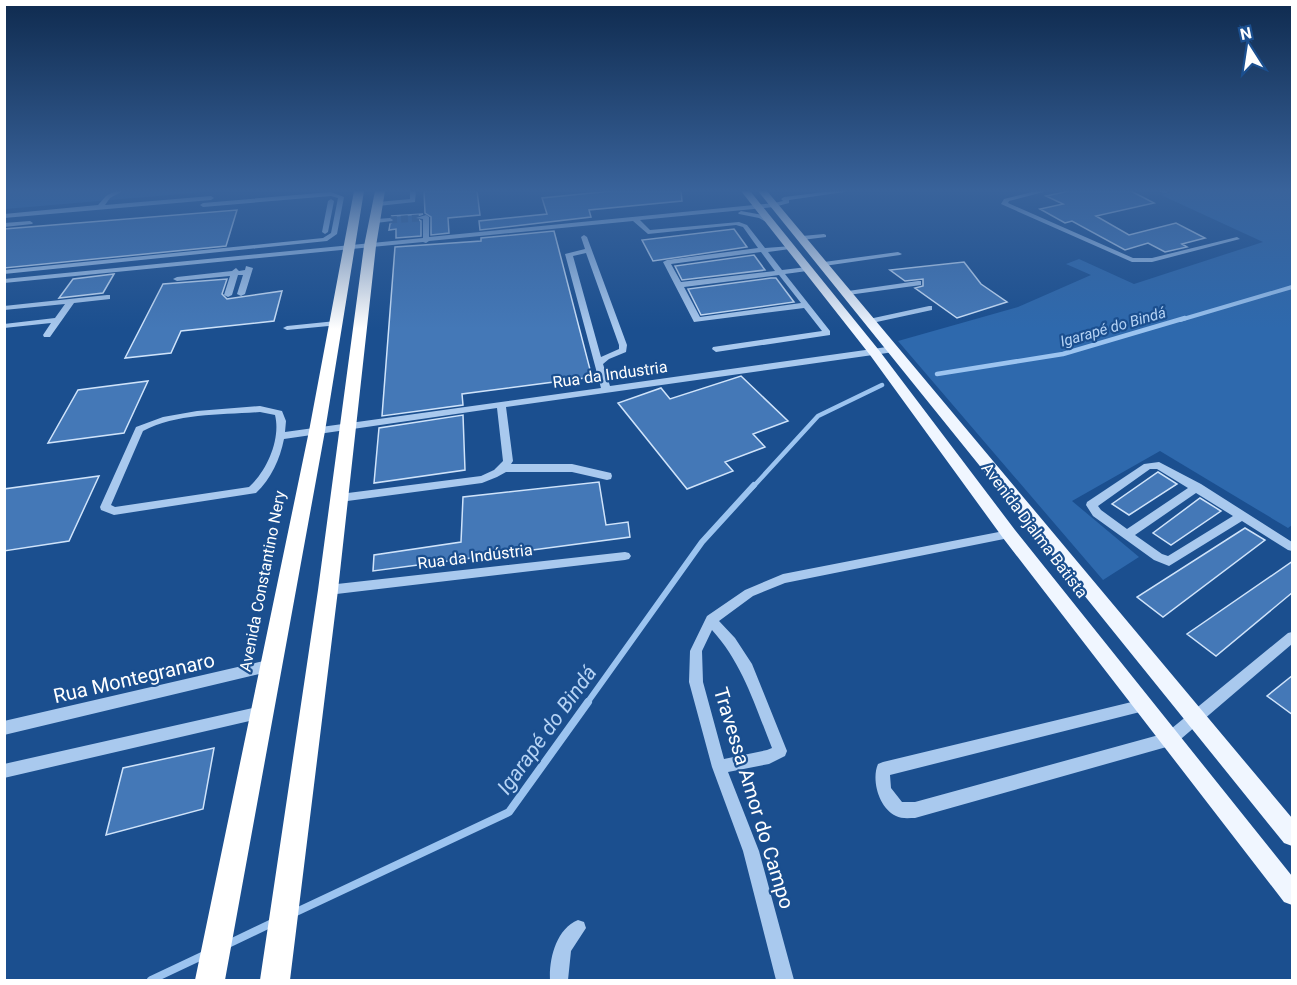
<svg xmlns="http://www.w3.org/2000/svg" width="1297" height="985" font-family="Roboto,sans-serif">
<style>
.green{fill:#2e69ad}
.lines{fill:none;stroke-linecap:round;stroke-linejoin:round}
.stream-far3{stroke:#9cc4f0;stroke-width:4}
.stream-far2{stroke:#9cc4f0;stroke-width:4.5}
.stream-far1{stroke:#9cc4f0;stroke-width:6}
.stream{stroke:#9cc4f0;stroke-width:8}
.building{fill:#4478b7;stroke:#cfe3fa;stroke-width:1.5}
.minor-tunnel{stroke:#3d69a0;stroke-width:7;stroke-dasharray:7 4;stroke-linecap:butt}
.minor{fill:#a9c9ee;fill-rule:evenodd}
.major{fill:#f0f6ff;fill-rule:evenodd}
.highway{fill:#fff;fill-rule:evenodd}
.labels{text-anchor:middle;stroke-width:4.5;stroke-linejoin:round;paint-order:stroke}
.far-water-label{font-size:15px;font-style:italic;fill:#b5d3f5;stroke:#1b4f8f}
.street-label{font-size:16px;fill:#fff;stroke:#1b4f8f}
.near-street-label{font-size:20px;fill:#fff;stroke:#1b4f8f}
.near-water-label{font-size:21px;font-style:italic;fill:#b5d3f5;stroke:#1b4f8f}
</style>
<rect width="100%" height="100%" fill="#1b4f8f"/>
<path class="green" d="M5 191H216L5 209Z
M1177 191H1292V525L1288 528 1160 451 1072 501 1139 557 1103 580 898 341 1018 307 1091 275 1066 264 1079 259 1134 284 1263 242 1161 195Z"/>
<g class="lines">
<path class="stream-far3" d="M1180 320 1292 287"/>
<path class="stream-far2" d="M937 374 1063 354 1185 318
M753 487 818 416 882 385"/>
<path class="stream-far1" d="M587 703 702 542 754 485"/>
<path class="stream" d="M294 913 509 812 588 702
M226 945 272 923
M151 980 204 955"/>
</g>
<path class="building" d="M424 191H477L480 215 448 218 449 233 431 235V217L425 213Z
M612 191H681L682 201 589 210 591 217 480 230 479 221 547 214 542 198Z
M1069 191H1131L1154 203 1096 216 1129 235 1176 223 1205 238 1182 244 1187 247 1165 252 1148 243 1125 250 1072 221 1065 223 1040 209 1063 204 1046 196Z
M237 210 226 246 4 268V229Z
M423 214 414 217 421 221V236L396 238V229L389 230 390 224 395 220 392 216Z
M734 229 747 247 653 261 642 240Z
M554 231 592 377 462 394 463 405 382 416 395 247 481 241V238Z
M754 255 765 270 682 280 675 266Z
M964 262 981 284 1007 302 957 318 915 288 923 286V279L905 281 890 270Z
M114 274 103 293 59 298 73 279Z
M771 278H776L794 302 701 315 688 289Z
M227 279 222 294 227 299 282 291 274 321 181 331 171 353 125 358 163 284Z
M741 376 788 421 753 434 765 447 725 462 733 471 687 489 618 403 661 388 670 399Z
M148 381 124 433 48 443 78 390Z
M463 415 465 470 374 483 379 428Z
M1158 472 1177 484 1129 515 1112 504Z
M99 476 69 541 4 551V489Z
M599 482 606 525 628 522 630 537 373 571 374 555 461 542 463 497Z
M1200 498 1221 511 1171 545 1153 533Z
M1245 528 1265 540 1163 617 1137 597Z
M1293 561V592L1216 656 1187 634Z
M1293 675V715L1267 696Z
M214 748 203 809 106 835 123 768Z"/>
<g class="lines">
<path class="minor-tunnel" d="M390 220 419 218"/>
<path class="minor" d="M115 191H123L110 198 105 205 211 196 214 198 211 200 4 218V214L98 205 106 196Z
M410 191H416L415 202 378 206 375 204 378 202 410 199Z
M832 191H851L789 200V203L774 207 640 220 650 230 739 222 747 225 765 248 792 246V248L790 249 768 252 782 270 807 267 811 269 807 271 785 274 830 331V335L716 352 712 349 713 347 822 331 804 308 694 322 663 262 667 260 758 248 743 227 736 225 648 234 633 221 429 241 426 243 423 242 4 283V279L423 238V219L416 218 426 215 429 217V237L774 203 783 201 781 199 784 197ZM761 252 775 271 681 282 671 264ZM779 275 801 303 700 317 684 287Z
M1036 191H1047L1009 201 1008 203 1133 258H1152L1237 237 1240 239 1152 262H1132L1001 204 1004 199Z
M1155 191H1169L1166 193Z
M331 192 344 197 337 234 327 241 4 274V270L323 238 331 233 338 198 331 196 203 207 200 205 203 203Z
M331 199 334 201 328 232 325 234 322 232 328 201Z
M741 211 763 215 773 222 770 224 759 218 739 214 738 213Z
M390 218 393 220 392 221 376 223 373 221 376 219Z
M30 221 33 223 32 224 4 227V223Z
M824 234 826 235V237L802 240 799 238 802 236Z
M584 235 587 237 627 345 626 352 609 359 603 364 610 386 894 346 898 349 894 352 506 407 513 461 511 464H572L611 473 612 476 611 479 607 480 572 472H506L497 477 482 483 340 502 335 498 340 494 481 476 494 470 503 461 497 408 284 439C280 459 271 479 256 493L114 515 101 510 100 507 136 427 163 417 197 411 260 406 282 411 286 421 285 432 601 388 565 254 585 249 581 237ZM586 253 619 345V349L601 357 573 256ZM260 412 275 415C281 439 267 471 249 487L115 507 111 505 143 431C177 413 222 415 260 412Z
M898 252 902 254 900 255 824 266 820 264 824 262Z
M246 266 253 268 245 294 241 296 237 294 243 275H238L232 295 228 297 224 295 230 276 177 281 173 279 177 277 232 271 236 268 239 271 245 270Z
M918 281H921V285L848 295 844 293 848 291Z
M107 295H110V299L74 303 50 337H44L43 335 51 323 4 328V324L55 318 65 304 4 310V306Z
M929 306H932V310L872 323 868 321 869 319Z
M336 321 340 323 339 325 287 330 283 328 287 326Z
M1159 462 1201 484 1292 542V551L1288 550 1242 521 1169 566 1154 560 1093 516 1086 505 1087 502 1144 464ZM1150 469H1157L1188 488 1127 529 1101 510 1098 506ZM1196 493 1233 516 1168 556 1162 554 1135 535Z
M1009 530 1013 531 1015 534 1013 537 1009 538 785 583 753 596 719 621 735 638 752 664 787 751 785 756 769 764 728 772 759 851 794 980H776L743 851 712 767 689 682 690 651 707 616 745 590 783 574ZM712 630C743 664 755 706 772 748L767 750 724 759 703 682 702 651Z
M625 552 629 553 631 556 629 559 625 560 328 595 324 593 322 590 324 587 328 585Z
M1292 632V644L1175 744 1170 746 915 818C909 818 901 819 896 816 879 808 871 780 878 764L883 762 1144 699 1149 701 1151 705 1149 709 1144 711 890 775 891 788 902 802H915L1166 733 1288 633Z
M272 659 277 661 278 665 277 669 272 671 4 735V721Z
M262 706 267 707 269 712 267 717 262 718 4 778V764Z
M578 920 584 922 586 928 571 951 568 980H550C549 959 556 929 578 920Z"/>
<path class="major" d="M741 191H750L878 349 1015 530 1292 876V905L1284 902 1003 538 870 355Z
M758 191H767L1292 818V846L1284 843Z"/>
<path class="highway" d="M354 191H364L325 431 225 980H195L309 431Z
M375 191H385L376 246 338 590 290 980H260L318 590 364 246Z"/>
</g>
<linearGradient id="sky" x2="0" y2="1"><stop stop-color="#0f2b4f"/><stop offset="0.58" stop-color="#39639b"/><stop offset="1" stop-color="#39639b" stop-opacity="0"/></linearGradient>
<rect width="1297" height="329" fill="url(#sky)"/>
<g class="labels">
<g class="far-water-label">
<text transform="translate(1113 327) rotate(-16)" y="5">Igarapé do Bindá</text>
</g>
<g class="street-label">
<text transform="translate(610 374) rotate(-8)" y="6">Rua da Industria</text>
<text transform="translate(1035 530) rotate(53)" y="6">Avenida Djalma Batista</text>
<text transform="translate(475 556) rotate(-7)" y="6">Rua da Indústria</text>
<text transform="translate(262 581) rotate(-79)" y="6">Avenida Constantino Nery</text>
</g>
<g class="near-street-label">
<text transform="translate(134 678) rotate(-13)" y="7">Rua Montegranaro</text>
<text transform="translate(754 798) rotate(73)" y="7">Travessa Amor do Campo</text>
</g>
<g class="near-water-label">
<text transform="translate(547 730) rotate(-54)" y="7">Igarapé do Bindá</text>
</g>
</g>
<rect width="1297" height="985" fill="none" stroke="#ffffff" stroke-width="12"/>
<g transform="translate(1249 48) rotate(348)" stroke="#1b4f8f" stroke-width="4.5" paint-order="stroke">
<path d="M0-4.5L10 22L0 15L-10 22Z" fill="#ffffff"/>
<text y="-9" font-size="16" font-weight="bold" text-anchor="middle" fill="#ffffff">N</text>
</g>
</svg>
